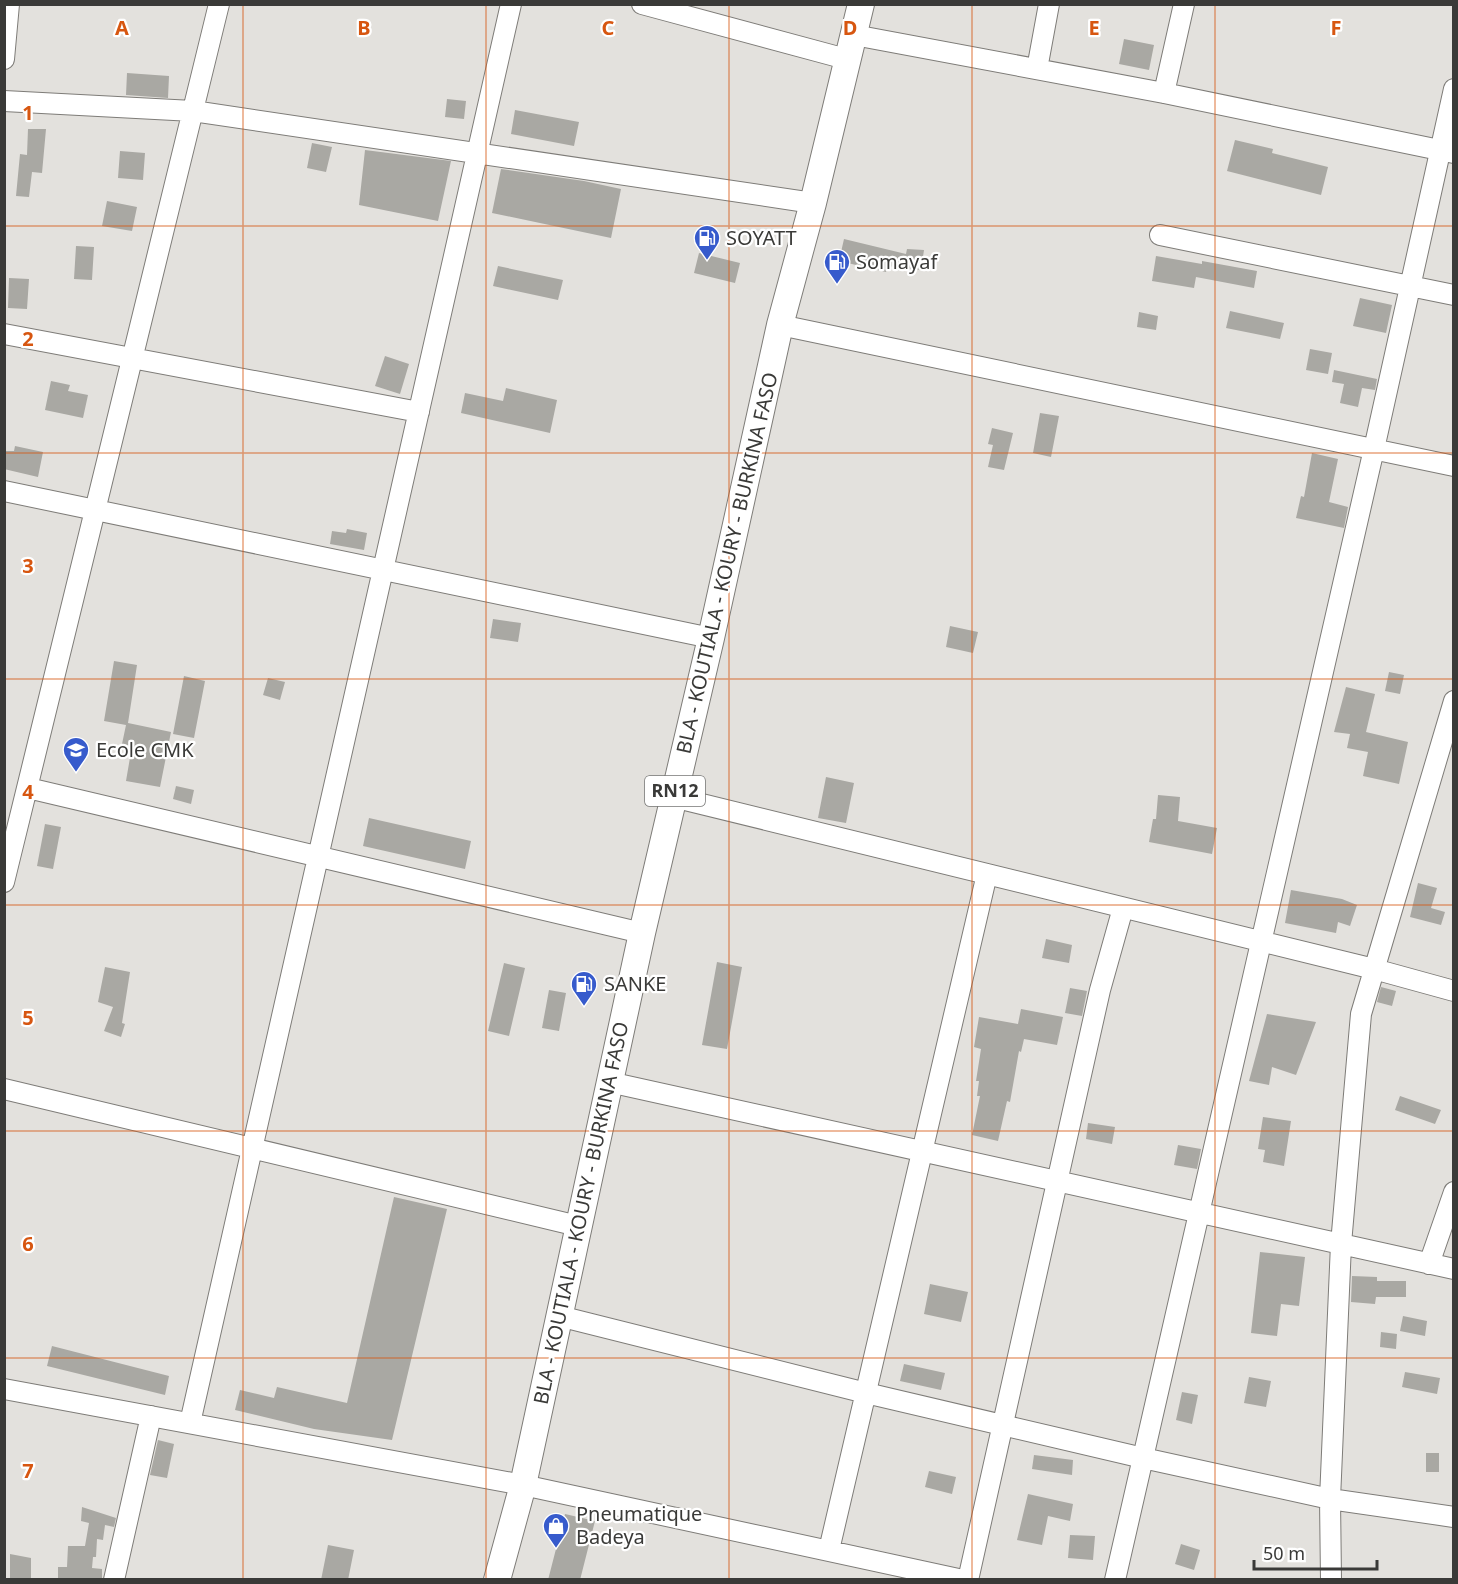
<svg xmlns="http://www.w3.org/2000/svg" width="1458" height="1584" font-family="'Noto Sans',sans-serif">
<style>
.building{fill:#a9a8a3}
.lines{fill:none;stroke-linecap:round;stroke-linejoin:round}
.minor-casing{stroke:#7e7c78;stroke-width:22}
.major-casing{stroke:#7e7c78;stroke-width:28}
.minor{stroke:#fff;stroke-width:20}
.major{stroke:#fff;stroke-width:26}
.grid{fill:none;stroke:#d75610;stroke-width:1.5;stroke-opacity:0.55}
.labels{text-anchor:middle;stroke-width:4.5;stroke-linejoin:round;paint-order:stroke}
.shield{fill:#fff;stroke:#757574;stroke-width:1.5}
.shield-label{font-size:18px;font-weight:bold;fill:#3a3a38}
.poi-label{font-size:20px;fill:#3a3a38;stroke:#fff;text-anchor:start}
.street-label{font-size:20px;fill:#3a3a38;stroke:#fff}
.grid-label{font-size:20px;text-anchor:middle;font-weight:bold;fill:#d75610;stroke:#fff;stroke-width:4.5;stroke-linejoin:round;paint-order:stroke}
</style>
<rect width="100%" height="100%" fill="#e3e1dd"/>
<path class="building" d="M1124 39 1154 45 1149 70 1119 64Z
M127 73 169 76 168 98 126 95Z
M447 99 466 101 464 119 445 117Z
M515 110 579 122 574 146 511 134Z
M28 129H46L42 173 32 172 29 197 16 196 20 154 27 155Z
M1235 140 1273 149 1272 153 1328 167 1321 195 1227 171Z
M312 143 332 147 326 172 307 168Z
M365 150 451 161 438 221 359 205Z
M120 151 145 153 143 180 118 178Z
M501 169 584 181 621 189 611 238 492 213Z
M107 201 137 207 132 231 102 226Z
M844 239 906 254 907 249 924 250 921 270 887 266 886 272 839 261Z
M76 246 94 247 92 280 74 279Z
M699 253 740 263 735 283 694 273Z
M1156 256 1202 264V261L1257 271 1254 288 1196 277 1194 288 1152 281Z
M498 266 563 280 558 300 493 286Z
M9 278 29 279 27 309 8 308Z
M1360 298 1392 305 1386 333 1353 326Z
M1230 311 1284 323 1280 339 1226 328Z
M1139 312 1158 316 1156 330 1137 327Z
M1310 349 1332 353 1328 374 1306 370Z
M385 356 409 364 400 394 375 386Z
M1334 370 1377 379 1375 390 1362 388 1358 407 1340 403 1344 384 1332 382Z
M51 381 70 385 68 391 88 395 83 418 45 410Z
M506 388 557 400 550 433 461 413 465 393 503 401Z
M1040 413 1059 416 1051 457 1033 453Z
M992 428 1013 433 1004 470 988 467 993 445 988 444Z
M15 446 43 452 38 477 4 469V451H14Z
M1312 453 1338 459 1329 502 1348 507 1344 528 1296 518 1301 496 1304 497Z
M347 529 367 533 364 550 330 544 332 531 346 533Z
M493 619 521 623 518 642 490 638Z
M950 626 978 632 973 653 946 647Z
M114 661 137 665 128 723 171 732 160 787 126 781 132 746 122 744 126 725 104 721Z
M1389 672 1404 675 1400 694 1385 691Z
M184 676 205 681 194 738 173 734Z
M268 678 285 682 280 700 263 695Z
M1346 687 1375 694 1366 732 1408 742 1399 784 1363 776 1368 752 1347 748 1350 734 1334 732Z
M826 777 854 783 846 823 818 818Z
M176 786 194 790 191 804 173 799Z
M1158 795 1180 797 1178 821 1217 828 1212 854 1149 842 1153 819H1156Z
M369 818 471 841 465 869 363 846Z
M45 824 61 827 53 869 37 866Z
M1418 883 1437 888 1431 908 1445 912 1441 925 1410 917Z
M1291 890 1342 899 1357 905 1350 926 1338 922 1336 933 1285 923Z
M1046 939 1072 945 1069 963 1042 958Z
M717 962 742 967 727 1049 702 1045Z
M504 963 525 968 509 1036 488 1031Z
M105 967 130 972 122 1023 125 1024 121 1037 104 1031 113 1007 98 1002Z
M1381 987 1396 991 1392 1006 1377 1002Z
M1070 988 1087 991 1082 1016 1065 1013Z
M549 990 566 993 559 1031 542 1028Z
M1021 1009 1063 1017 1057 1045 1024 1039 1021 1052 1019 1051 1010 1102 1007 1101 998 1141 972 1135 980 1096H977L979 1081H976L981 1049 974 1047 979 1017 1018 1024Z
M1267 1014 1316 1022 1296 1075 1272 1067 1269 1085 1249 1081Z
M1400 1096 1441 1110 1435 1124 1395 1110Z
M1263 1117 1291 1121 1284 1166 1263 1162 1265 1150 1258 1149Z
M1088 1123 1115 1127 1112 1144 1086 1139Z
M1178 1145 1201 1149 1197 1169 1174 1165Z
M394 1197 447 1209 392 1440 314 1429 235 1410 240 1390 274 1398 277 1387 347 1403Z
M1260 1252 1305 1257 1299 1306 1281 1304 1277 1336 1251 1333Z
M1352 1276 1377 1277V1281H1406V1297H1376L1375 1304 1351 1302Z
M930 1284 968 1292 961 1322 924 1314Z
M1403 1316 1427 1321 1425 1336 1400 1331Z
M1381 1332 1397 1334 1396 1349 1380 1347Z
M52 1346 169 1376 165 1395 47 1366Z
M904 1364 945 1373 941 1390 900 1381Z
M1405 1372 1440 1378 1437 1394 1402 1387Z
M1249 1377 1271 1381 1266 1407 1244 1403Z
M1182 1392 1198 1395 1192 1424 1176 1420Z
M158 1440 174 1444 167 1478 150 1475Z
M1426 1453H1439V1472H1426Z
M1034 1455 1073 1460 1072 1475 1032 1469Z
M929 1471 956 1477 952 1494 925 1487Z
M1028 1494 1073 1504 1070 1521 1048 1516 1042 1545 1017 1540Z
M82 1507 116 1518 114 1527 105 1525 103 1540 97 1539 96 1557H93L92 1568 102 1569V1580H58V1567H67L68 1546H85L89 1523 81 1521Z
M565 1514 595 1521 580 1580H548Z
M1070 1535 1095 1536 1093 1560 1068 1558Z
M1181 1544 1200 1550 1194 1570 1175 1564Z
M328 1545 354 1550 348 1580H321Z
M10 1554 31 1558V1580H10Z"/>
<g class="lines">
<g class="minor-casing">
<path id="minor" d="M642 4 846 59
M854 35 1164 93 1454 153
M4 59 9 4
M1037 69 1049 4
M1164 93 1184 4
M4 101 193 111 813 203
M1160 235 1454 295
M780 325 1454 466
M4 334 419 412
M4 491 711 638
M28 788 642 933
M673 797 1374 969 1454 991
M4 882 219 4
M609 1082 1454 1269
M4 1089 578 1226
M1429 1264 1454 1192
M559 1316 866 1393 1143 1458 1330 1499 1454 1517
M4 1389 523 1485 963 1580
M190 1423 511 4
M829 1550 987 874
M114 1580 151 1416
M968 1580 1100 990 1123 908
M1115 1580 1374 449 1454 89
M1331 1580 1330 1499 1341 1244 1361 1014 1454 701"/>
</g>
<g class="major-casing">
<path id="major" d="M497 1580 523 1485 642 933 711 638 780 325 813 203 861 4"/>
</g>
<use href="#minor" class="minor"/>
<use href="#major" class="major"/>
</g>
<path class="grid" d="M243 4V1580M486 4V1580M729 4V1580M972 4V1580M1215 4V1580M4 226H1454M4 453H1454M4 679H1454M4 905H1454M4 1131H1454M4 1358H1454"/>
<defs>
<g id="fuel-pin" transform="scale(1.35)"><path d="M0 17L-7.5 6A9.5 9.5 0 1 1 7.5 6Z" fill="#375bcc" stroke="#fff"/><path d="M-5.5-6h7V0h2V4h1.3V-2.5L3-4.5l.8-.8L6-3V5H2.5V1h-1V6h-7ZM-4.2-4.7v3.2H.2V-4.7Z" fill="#fff"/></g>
<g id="school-pin" transform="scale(1.35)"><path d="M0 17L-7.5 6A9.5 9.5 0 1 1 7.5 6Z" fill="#375bcc" stroke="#fff"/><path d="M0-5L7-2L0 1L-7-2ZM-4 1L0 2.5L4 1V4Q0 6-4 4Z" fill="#fff"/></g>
<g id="shop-pin" transform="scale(1.35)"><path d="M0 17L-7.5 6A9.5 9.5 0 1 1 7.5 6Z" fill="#375bcc" stroke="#fff"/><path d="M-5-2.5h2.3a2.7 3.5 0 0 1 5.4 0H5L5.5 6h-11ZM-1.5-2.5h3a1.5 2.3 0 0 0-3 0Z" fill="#fff"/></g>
</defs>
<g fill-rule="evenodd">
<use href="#fuel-pin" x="707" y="238"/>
<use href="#fuel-pin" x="837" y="262"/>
<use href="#school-pin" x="76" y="750"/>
<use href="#fuel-pin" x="584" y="984"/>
<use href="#shop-pin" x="556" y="1526"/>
</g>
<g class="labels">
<rect class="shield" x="645" y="776" width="60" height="30" rx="4.5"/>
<g class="shield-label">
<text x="675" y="797">RN12</text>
</g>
<g class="poi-label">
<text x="726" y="245">SOYATT</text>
<text x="856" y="269">Somayaf</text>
<text x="96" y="757">Ecole CMK</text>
<text x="604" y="991">SANKE</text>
<text x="576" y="1521">Pneumatique<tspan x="576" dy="23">Badeya</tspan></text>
</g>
<g class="street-label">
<text transform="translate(727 563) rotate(-77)" y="7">BLA - KOUTIALA - KOURY - BURKINA FASO</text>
<text transform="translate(581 1213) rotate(-78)" y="7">BLA - KOUTIALA - KOURY - BURKINA FASO</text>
</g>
</g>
<g class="grid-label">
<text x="122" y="35">A</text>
<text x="364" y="35">B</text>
<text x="608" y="35">C</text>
<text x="850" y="35">D</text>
<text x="1094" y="35">E</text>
<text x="1336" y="35">F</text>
<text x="28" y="120">1</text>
<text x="28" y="346">2</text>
<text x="28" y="573">3</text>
<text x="28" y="799">4</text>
<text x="28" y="1025">5</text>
<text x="28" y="1251">6</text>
<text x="28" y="1478">7</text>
</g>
<rect width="1458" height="1584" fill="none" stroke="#3a3a38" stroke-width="12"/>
<path d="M1254 1560v9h123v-9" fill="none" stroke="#3a3a38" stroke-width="3"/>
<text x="1263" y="1560" font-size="18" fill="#3a3a38" stroke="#ffffff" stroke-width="4.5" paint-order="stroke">50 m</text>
</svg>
